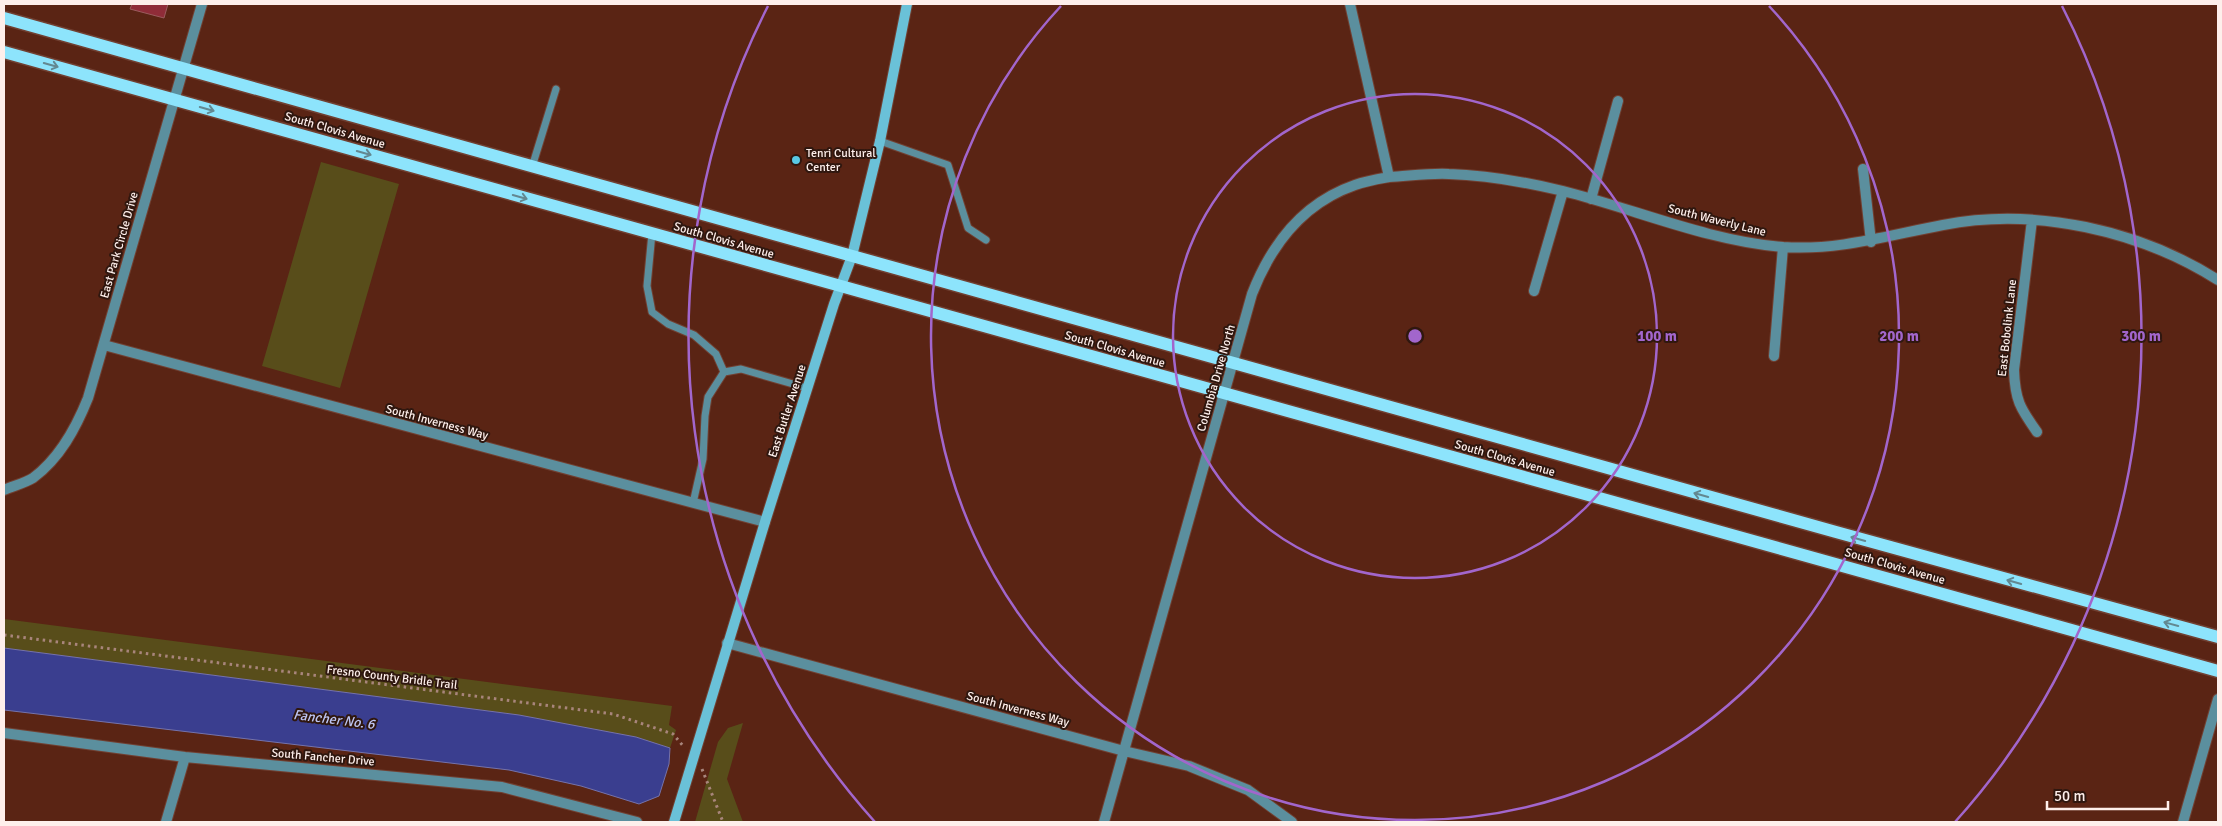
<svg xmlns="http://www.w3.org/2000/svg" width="2222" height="826" font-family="Signika,sans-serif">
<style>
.green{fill:#584d1a}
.water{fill:#3a3e8f;stroke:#7573ab}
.building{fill:#8f2c38;stroke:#9b5b5e}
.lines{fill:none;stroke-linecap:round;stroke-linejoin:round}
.lane-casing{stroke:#714032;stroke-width:9}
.street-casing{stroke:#714032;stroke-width:12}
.secondary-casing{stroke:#714032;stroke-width:12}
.primary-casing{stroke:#714032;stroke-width:15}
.path{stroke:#a8857b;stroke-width:3;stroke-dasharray:2.5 4;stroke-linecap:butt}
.lane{stroke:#5b8f9e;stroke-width:7}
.street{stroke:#5b8f9e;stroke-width:10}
.secondary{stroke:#6ac1d8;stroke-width:10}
.primary{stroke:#8de4fc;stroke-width:12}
.oneway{stroke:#638891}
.ring{fill:none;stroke:#a266cc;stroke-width:2.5}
.poi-dot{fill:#59c8e4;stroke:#2f170f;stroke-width:2}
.labels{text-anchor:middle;stroke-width:4;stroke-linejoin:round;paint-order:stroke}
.street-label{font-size:12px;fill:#feefeb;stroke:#2f170f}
.poi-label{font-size:12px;fill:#feefeb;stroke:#2f170f;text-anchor:start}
.water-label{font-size:14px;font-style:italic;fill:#bdc5f3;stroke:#2f170f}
.centre{fill:#a266cc;stroke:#2f170f;stroke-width:2.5}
.ring-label{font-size:15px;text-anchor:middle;font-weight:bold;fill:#a266cc;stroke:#2f170f;stroke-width:4;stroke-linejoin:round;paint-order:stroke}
</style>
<rect width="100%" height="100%" fill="#5a2414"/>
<path class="green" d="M321 162 399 184 340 388 262 366Z
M4 619 672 706 669 725 676 730 670 748 636 737 519 715 4 648Z
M743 723 727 779 743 822H695L718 742 728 728Z"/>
<path class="water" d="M4 648 519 715 636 737 670 748 669 764 659 796 639 804 581 786 509 770 4 710Z"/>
<path class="building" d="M132 4H168L164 18 130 9Z"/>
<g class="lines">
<g class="lane-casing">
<path id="lane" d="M880 141 948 165 968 228 986 240
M532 167 556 89
M652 233 647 286 652 312 668 324 694 335 716 354 724 372
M693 503 703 459 705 416 708 397 724 372 741 369 807 388"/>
</g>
<g class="street-casing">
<path id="street" d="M1863 169 1871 242
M1389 177C1409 176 1429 173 1449 174 1487 175 1525 182 1563 191 1635 209 1708 241 1783 247 1838 251 1889 235 1943 225 2035 207 2139 230 2218 280
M1591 199 1618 101
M2032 220 2014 370C2015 400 2020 408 2037 432
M1534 291 1563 191
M104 345 765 522
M1774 356 1783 247
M4 490C13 486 25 483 33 478 60 458 76 428 88 398L202 4
M727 643 1124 751 1189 766 1248 790 1292 822
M4 733 185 757 502 787 637 822
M166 822 185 757
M1104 822 1252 294C1271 245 1303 203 1355 185 1366 181 1378 179 1389 177L1350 4
M2183 822 2218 699"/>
</g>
<g class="secondary-casing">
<path id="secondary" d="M674 822 765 522 834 304 852 256 880 141 907 4"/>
</g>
<g class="primary-casing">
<path id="primary" d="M4 18 1836 532 2218 637
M4 52 2218 671"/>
</g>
<path class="path" d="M4 635 613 714 673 734 684 747
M702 769 723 822"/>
<use href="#lane" class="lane"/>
<use href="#street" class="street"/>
<use href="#secondary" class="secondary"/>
<use href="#primary" class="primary"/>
</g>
<defs><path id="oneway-shaft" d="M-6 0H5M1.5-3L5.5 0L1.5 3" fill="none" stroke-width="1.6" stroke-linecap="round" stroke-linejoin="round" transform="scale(1.25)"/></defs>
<g class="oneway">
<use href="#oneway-shaft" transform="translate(51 65) rotate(16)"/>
<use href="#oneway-shaft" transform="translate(207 109) rotate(16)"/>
<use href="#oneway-shaft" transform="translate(364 153) rotate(16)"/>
<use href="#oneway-shaft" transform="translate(520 197) rotate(16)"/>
<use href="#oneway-shaft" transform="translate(1701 495) rotate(-164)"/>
<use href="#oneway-shaft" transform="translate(1858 539) rotate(-164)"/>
<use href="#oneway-shaft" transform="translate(2014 582) rotate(-164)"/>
<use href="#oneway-shaft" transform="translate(2171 624) rotate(-165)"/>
</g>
<g class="ring">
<circle cx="1415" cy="336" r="242"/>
<path d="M1769 6A484 484 0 1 1 1061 6"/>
<path d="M875 822A726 726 0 0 1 768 6M2062 6A726 726 0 0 1 1955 822"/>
</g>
<circle class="poi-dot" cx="796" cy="160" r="5"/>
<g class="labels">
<g class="street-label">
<text transform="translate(335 130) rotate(16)" y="4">South Clovis Avenue</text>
<text transform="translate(1717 220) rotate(14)" y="4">South Waverly Lane</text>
<text transform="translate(724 240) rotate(16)" y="4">South Clovis Avenue</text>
<text transform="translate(119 245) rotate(-74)" y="4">East Park Circle Drive</text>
<text transform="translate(2007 328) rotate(-84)" y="4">East Bobolink Lane</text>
<text transform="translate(1115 349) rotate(16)" y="4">South Clovis Avenue</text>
<text transform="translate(1216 378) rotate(-74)" y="4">Columbia Drive North</text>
<text transform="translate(787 411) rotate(-72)" y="4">East Butler Avenue</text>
<text transform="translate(437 422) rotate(15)" y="4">South Inverness Way</text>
<text transform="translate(1505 458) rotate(16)" y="4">South Clovis Avenue</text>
<text transform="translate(1895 566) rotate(16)" y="4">South Clovis Avenue</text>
<text transform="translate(392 677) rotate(7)" y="4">Fresno County Bridle Trail</text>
<text transform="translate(1018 709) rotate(15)" y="4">South Inverness Way</text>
<text transform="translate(323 757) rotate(5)" y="4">South Fancher Drive</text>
</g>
<g class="poi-label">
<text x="806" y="157">Tenri Cultural<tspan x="806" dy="14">Center</tspan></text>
</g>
<g class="water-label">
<text transform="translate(334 719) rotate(7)" y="5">Fancher No. 6</text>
</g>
</g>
<circle cx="1415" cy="336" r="8" class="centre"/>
<g class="ring-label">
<text x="1657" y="341">100 m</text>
<text x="1899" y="341">200 m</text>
<text x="2141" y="341">300 m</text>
</g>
<rect width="2222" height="826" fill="none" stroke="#feefeb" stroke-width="10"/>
<path d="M2047 801v8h121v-8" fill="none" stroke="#feefeb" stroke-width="2.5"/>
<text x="2054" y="801" font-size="15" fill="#feefeb" stroke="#2f170f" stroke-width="4" paint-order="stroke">50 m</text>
</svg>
